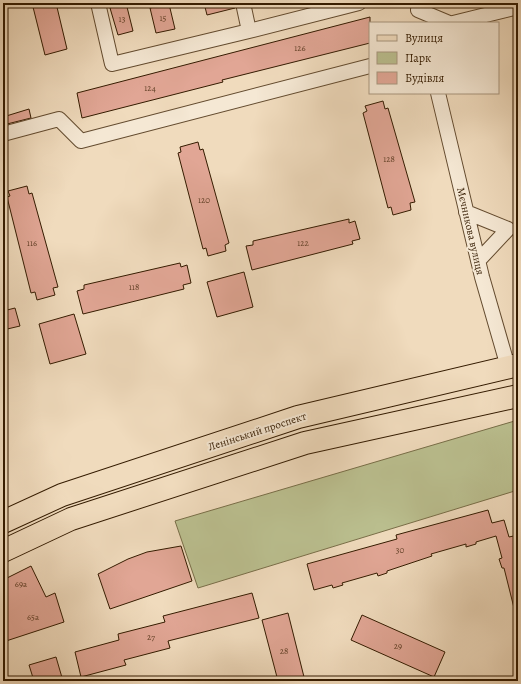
<svg xmlns="http://www.w3.org/2000/svg" width="521" height="684" font-family="Alegreya,serif">
<style>
.green{fill:#bbc090;stroke:#786e48}
.building{fill:#e1a695;stroke:#341b00}
.lines{fill:none;stroke-linecap:round;stroke-linejoin:round}
.street-casing{stroke:#634b2f;stroke-width:16}
.primary-casing{stroke:#341b00;stroke-width:24}
.street{stroke:#f5e8d4;stroke-width:14}
.primary{stroke:#f0dbbd;stroke-width:22}
.labels{text-anchor:middle;stroke-width:4;stroke-linejoin:round;paint-order:stroke}
.number-label{font-size:9px;fill:#5f3e25}
.street-label{font-size:11px;fill:#341b00;stroke:#f5e8d4}
</style>
<rect width="100%" height="100%" fill="#f0dbbd"/>
<filter id="stains"><feTurbulence type="fractalNoise" baseFrequency=".005" numOctaves="4"/><feColorMatrix values="0 0 0 0 .2 0 0 0 0 .09 0 0 0 0 .02 0 0 0 .5 -.17"/></filter>
<radialGradient id="worn" r=".72"><stop offset=".6" stop-color="#630" stop-opacity="0"/><stop offset="1" stop-color="#630" stop-opacity=".3"/></radialGradient>
<path class="green" d="M518 420V490L198 588 175 521Z"/>
<path class="building" d="M32 3H56L67 49 45 55Z
M126 3 133 31 118 35 110 8Z
M204 3H235V8L207 15Z
M169 4 175 29 156 33 150 8Z
M370 17V43L222 80 223 82 82 118 77 93Z
M383 101 385 109 388 108 415 202 410 203 411 210 393 215 391 207 388 208 363 113 367 111 365 106Z
M29 109 31 118 3 125V117Z
M198 142 200 150 203 149 229 243 225 245 226 251 208 256 206 248 203 249 178 153 181 152 180 147Z
M27 186 29 194 32 193 58 287 53 288 55 295 37 300 35 292 31 293 7 197 10 196 8 191Z
M349 219V223L355 221 360 239 352 241 353 244 252 270 246 246 253 245V241Z
M180 263 181 267 187 265 191 283 183 285 184 289 83 314 77 291 84 289V285Z
M244 272 253 307 217 317 207 282Z
M15 308 20 326 3 330V311Z
M74 314 86 354 50 364 39 324Z
M488 510 492 523 504 520 509 537 518 535V607L514 608 504 568H502L499 559 502 558 496 536 476 542V544L466 547V544L431 554 432 556 387 571V573L378 576 377 573 342 583 343 585 333 588 332 585 314 590 307 564 397 539 396 535Z
M181 546 192 581 110 609 98 574 128 559 147 552Z
M31 566 46 597 55 593 64 622 3 642V580Z
M252 593 259 618 168 641 170 648 124 660 126 665 81 677 75 652 119 640 118 634 165 622 163 616Z
M288 613 305 681H278L262 620Z
M362 615 445 652 434 677 351 640Z
M56 657 63 681H34L29 665Z"/>
<g class="lines">
<g class="street-casing">
<path id="street" d="M98 3 112 64 249 31 359 3
M243 3 249 31
M418 10 449 23
M453 23 518 7
M438 93 482 277 508 367
M3 134 59 119 81 141 370 66
M466 212 508 229 478 261"/>
</g>
<g class="primary-casing">
<path id="primary" d="M3 522 62 495 298 417 518 365
M3 551 71 519 305 443 518 396"/>
</g>
<use href="#street" class="street"/>
<use href="#primary" class="primary"/>
</g>
<g class="labels">
<g class="number-label">
<text x="163" y="21">15</text>
<text x="122" y="22">13</text>
<text x="300" y="51">126</text>
<text x="150" y="91">124</text>
<text x="389" y="162">128</text>
<text x="204" y="203">120</text>
<text x="32" y="246">116</text>
<text x="303" y="246">122</text>
<text x="134" y="290">118</text>
<text x="400" y="553">30</text>
<text x="21" y="587">69а</text>
<text x="33" y="620">65а</text>
<text x="151" y="640">27</text>
<text x="398" y="649">29</text>
<text x="284" y="654">28</text>
</g>
<g class="street-label">
<text transform="translate(471 231) rotate(77)" y="4">Мєчникова вулиця</text>
<text transform="translate(257 431) rotate(-18)" y="4">Ленінський проспект</text>
</g>
</g>
<rect width="521" height="684" fill="none" stroke="#f0dbbd" stroke-width="16"/>
<rect x="4" y="4" width="513" height="676" fill="none" stroke="#341b00" stroke-width="2"/>
<rect x="8" y="8" width="505" height="668" fill="none" stroke="#341b00"/>
<rect x="369" y="22" width="130" height="72" fill="#f5e8d4" stroke="#a8967f"/>
<rect x="377" y="35" width="20" height="6" fill="#f0dbbd" stroke="#a8967f"/>
<text x="405" y="42" font-size="12" fill="#341b00">Вулиця</text>
<rect x="377" y="52" width="20" height="12" fill="#bbc090" stroke="#a8967f"/>
<text x="405" y="62" font-size="12" fill="#341b00">Парк</text>
<rect x="377" y="72" width="20" height="12" fill="#e1a695" stroke="#a8967f"/>
<text x="405" y="82" font-size="12" fill="#341b00">Будівля</text>
<rect width="100%" height="100%" filter="url(#stains)"/>
<rect width="100%" height="100%" fill="url(#worn)"/>
</svg>
